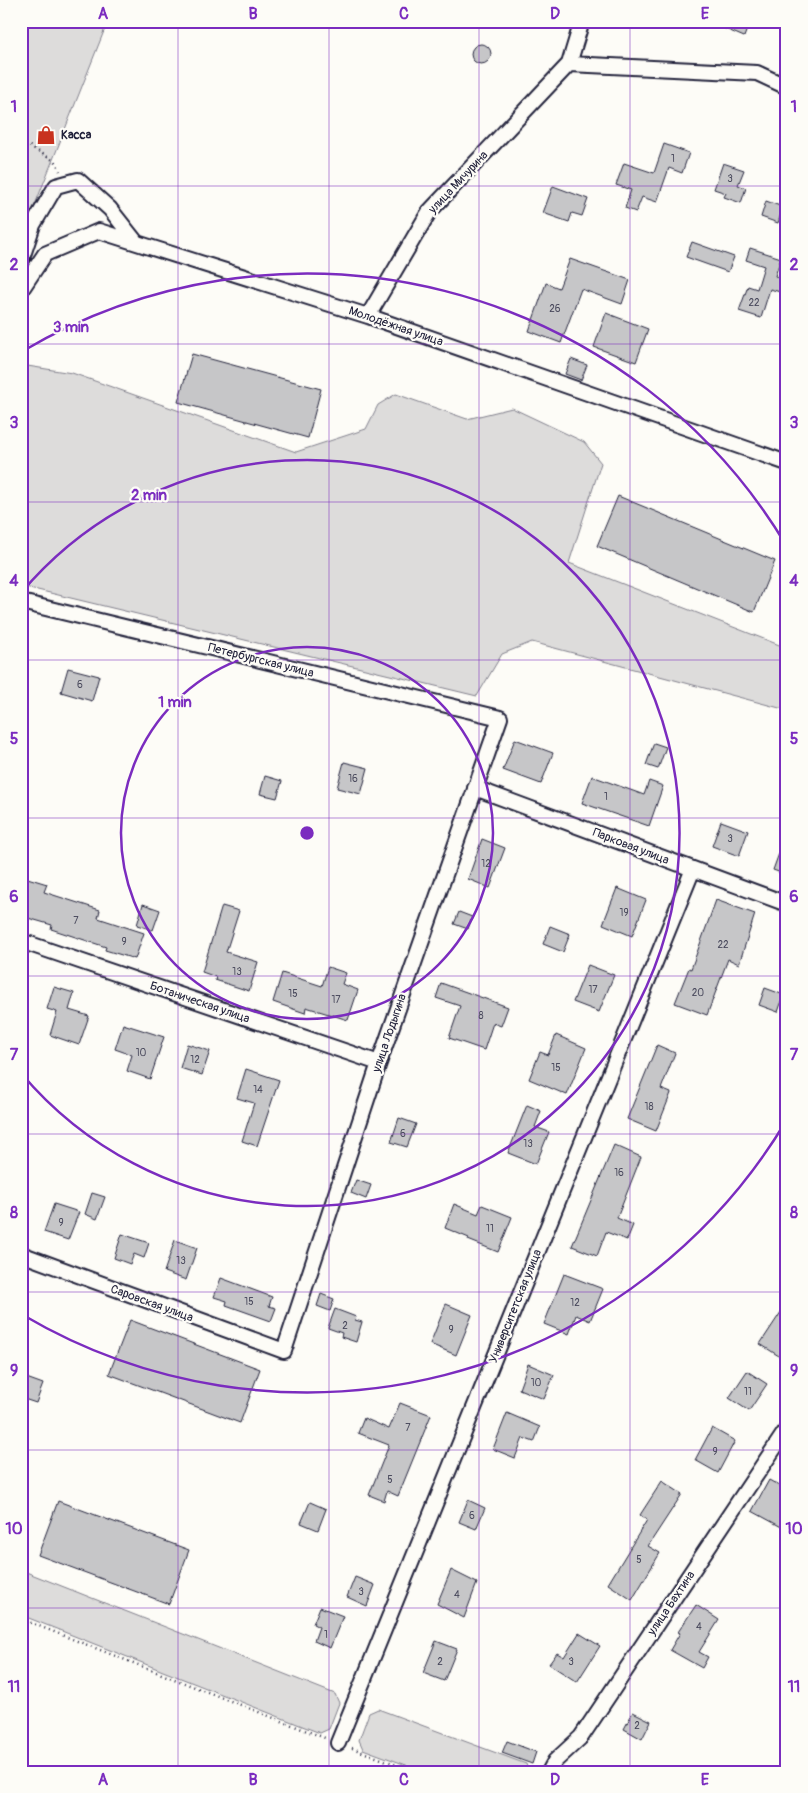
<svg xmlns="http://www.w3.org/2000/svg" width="808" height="1793" font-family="Pangolin,sans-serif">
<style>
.green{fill:#dddcdb;stroke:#807f8b}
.building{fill:#c6c6c8;stroke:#22223b}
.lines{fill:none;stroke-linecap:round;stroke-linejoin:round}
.minor-casing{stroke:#22223b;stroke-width:18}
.path{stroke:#22223b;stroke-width:2.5;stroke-dasharray:1 4;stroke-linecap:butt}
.minor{stroke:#fdfcf7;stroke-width:14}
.grid{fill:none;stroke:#7b2cbf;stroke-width:1;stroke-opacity:0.55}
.ring{fill:none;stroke:#7b2cbf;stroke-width:2.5}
.labels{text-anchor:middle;stroke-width:4.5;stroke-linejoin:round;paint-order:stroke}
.number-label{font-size:10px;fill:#4b4b5e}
.poi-label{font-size:12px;font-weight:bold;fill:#22223b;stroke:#fdfcf7;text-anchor:start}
.street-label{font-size:12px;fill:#22223b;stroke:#fdfcf7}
.centre{fill:#7b2cbf;stroke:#fdfcf7;stroke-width:2.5}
.ring-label{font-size:15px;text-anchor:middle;font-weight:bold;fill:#7b2cbf;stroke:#fdfcf7;stroke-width:4.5;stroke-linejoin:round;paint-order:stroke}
.neatline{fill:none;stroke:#7b2cbf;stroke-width:2}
.grid-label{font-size:16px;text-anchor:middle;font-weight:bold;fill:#7b2cbf}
</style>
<rect width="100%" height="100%" fill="#fdfcf7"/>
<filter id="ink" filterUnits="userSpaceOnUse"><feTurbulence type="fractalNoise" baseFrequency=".02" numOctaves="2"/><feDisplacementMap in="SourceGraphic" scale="10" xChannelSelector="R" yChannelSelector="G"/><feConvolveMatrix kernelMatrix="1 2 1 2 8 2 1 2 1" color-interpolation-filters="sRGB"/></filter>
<g filter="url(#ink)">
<path class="green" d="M21 21H108L21 240Z
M21 365 72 373 296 452 366 429 378 405 396 394 467 419 512 408 584 442 601 463 569 563 787 648V710L532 642 502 654 477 696 21 586Z
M21 1570 335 1694 339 1703 329 1729 320 1733 21 1615Z
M378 1709 526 1764 529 1772H425L363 1749 359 1740 369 1713Z"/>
<path class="building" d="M707 21H750L744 37Z
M471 54a10 10 0 1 1 20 0a10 10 0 1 1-20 0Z
M664 144 689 153 682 173 669 168 657 202 642 197 636 212 625 208 631 190 616 185 624 163 654 173Z
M723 163 744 170 738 185 746 188 741 203 724 197 726 193 714 189Z
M553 186 588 199 582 216 572 213 569 222 543 213Z
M766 201 783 207 778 223 761 217Z
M692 242 734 257 728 272 686 257Z
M750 248 781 258 775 276 787 282V294L770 289 761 318 739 311 748 286 757 289 764 266 746 260Z
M570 259 630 280 622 304 581 289 561 343 529 331 546 283 559 288Z
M606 313 648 329 636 362 594 347Z
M192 354 321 389 308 438 178 402Z
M571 359 587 365 581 380 565 374Z
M618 496 775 561 754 612 597 546Z
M68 668 99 676 92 701 61 692Z
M515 739 553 753 541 784 503 770Z
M654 743 666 747 658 769 646 765Z
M344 762 368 768 361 794 337 788Z
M265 776 282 781 277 798 260 794Z
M592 776 644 795 649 781 663 786 649 826 582 803Z
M721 821 748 831 739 856 712 846Z
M785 837H787V875L773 870Z
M482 839 505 848 490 888 468 879Z
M21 876 47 884 44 892 100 910 98 918 144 933 135 959 105 950 106 947 51 929 52 925 21 916Z
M617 888 646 900 632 936 603 924Z
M716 900 755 914 739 964 728 959 707 1015 675 1003 689 968 691 969Z
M143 904 160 910 153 930 137 925Z
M222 906 239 911 226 952 258 962 249 991 215 980 216 977 202 972Z
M459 912 472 917 468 929 454 924Z
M550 926 570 934 563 952 543 944Z
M588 965 614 975 599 1012 573 1002Z
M328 967 346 973 342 984 358 990 348 1020 306 1007 305 1013 273 1002 282 973 322 986Z
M441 983 508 1007 501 1026 493 1023 484 1050 449 1038 460 1006 436 998Z
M54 987 74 993 69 1010 89 1016 79 1045 50 1035 57 1012 47 1009Z
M765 988 784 995 778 1012 759 1005Z
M123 1024 164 1037 150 1079 127 1071 132 1055 115 1049Z
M556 1035 586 1048 567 1095 529 1079 540 1052 548 1055Z
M187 1044 210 1051 202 1075 180 1068Z
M657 1045 675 1053 661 1089 671 1093 656 1131 627 1119Z
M246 1069 279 1080 257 1146 242 1141 254 1103 237 1098Z
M527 1105 541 1111 535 1127 549 1132 536 1164 508 1153Z
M399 1118 416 1124 407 1147 391 1142Z
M614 1145 641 1157 617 1218 633 1225 627 1240 606 1232 597 1256 572 1246Z
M356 1180 371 1185 366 1199 351 1193Z
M92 1193 105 1197 97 1219 85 1214Z
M54 1204 79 1212 68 1240 44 1232Z
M454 1204 478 1214 482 1205 512 1217 498 1252 468 1240 469 1238 445 1228Z
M122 1234 149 1243 144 1258 134 1254 130 1264 114 1258Z
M175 1240 197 1248 186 1280 164 1272Z
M564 1274 603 1289 590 1321 576 1315 569 1334 544 1324Z
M221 1278 272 1297 269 1306 276 1308 271 1321 226 1305 227 1301 214 1297Z
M321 1294 334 1299 330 1311 317 1306Z
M787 1303V1351L782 1358 760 1344Z
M446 1304 472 1315 456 1355 430 1344Z
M335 1309 356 1317 355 1320 362 1322 356 1342 341 1337 342 1333 328 1328Z
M130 1320 260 1369 240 1423 109 1374Z
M528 1364 554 1375 544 1399 519 1389Z
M747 1371 767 1384 749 1411 729 1398Z
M21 1376 43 1384 36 1403 21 1398Z
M400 1403 431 1415 398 1496 387 1491 384 1501 369 1495 389 1445 358 1433 364 1418 389 1429Z
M507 1413 540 1427 534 1442 523 1438 515 1458 493 1449Z
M712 1428 735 1441 718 1473 695 1460Z
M769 1480 787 1490V1530L752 1511Z
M662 1481 682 1494 648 1546 660 1553 632 1600 608 1584 647 1520 640 1515Z
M468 1500 485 1508 476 1529 459 1522Z
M58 1501 189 1550 169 1604 38 1555Z
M310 1502 326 1509 318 1530 301 1523Z
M451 1570 477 1583 464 1618 437 1604Z
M355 1577 375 1585 367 1606 347 1597Z
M696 1605 719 1620 699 1652 708 1657 702 1668 670 1650 680 1633 678 1632Z
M320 1607 343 1616 330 1648 314 1641 319 1627 313 1624Z
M579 1633 600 1646 577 1682 549 1664 557 1653 564 1657Z
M436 1641 457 1649 444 1681 423 1673Z
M633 1712 651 1721 642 1739 624 1729Z
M507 1741 536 1752 532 1764 502 1753Z"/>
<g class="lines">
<g class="minor-casing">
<path id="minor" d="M569 64 582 21
M21 261 33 225 56 186 78 180 110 209 136 242
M21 290 45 254 99 231 368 316 787 463
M368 316 429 212 569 64 757 73 787 87
M21 602 500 718 379 1063 284 1351 21 1254
M475 788 787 904
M21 941 379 1063
M338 1743 693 869
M549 1772 555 1761 581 1737 787 1429"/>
</g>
<path class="path" d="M21 141 56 162 60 171
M21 1619 325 1738
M352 1748 416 1772"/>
<use href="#minor" class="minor"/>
</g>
</g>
<path class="grid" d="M178 21V1772M329 21V1772M479 21V1772M630 21V1772M21 186H787M21 344H787M21 502H787M21 660H787M21 818H787M21 976H787M21 1134H787M21 1292H787M21 1450H787M21 1608H787"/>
<g class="ring">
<circle cx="307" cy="833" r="186"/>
<path d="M21 593A373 373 0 1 1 21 1073"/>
<path d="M786 1121A559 559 0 0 1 23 1315M23 351A559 559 0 0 1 786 545"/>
</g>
<defs>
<g id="shop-bare" transform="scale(1.5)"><path d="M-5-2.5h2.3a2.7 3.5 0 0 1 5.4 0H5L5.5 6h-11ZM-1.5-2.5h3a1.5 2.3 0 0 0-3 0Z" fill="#c8321e" stroke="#fdfcf7" stroke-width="2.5" paint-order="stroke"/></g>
</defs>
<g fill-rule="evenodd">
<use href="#shop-bare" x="46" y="135"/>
</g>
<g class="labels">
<g class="number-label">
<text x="673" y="162">1</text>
<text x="730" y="182">3</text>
<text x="754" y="306">22</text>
<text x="555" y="312">26</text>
<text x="80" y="688">6</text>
<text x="353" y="782">16</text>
<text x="606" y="800">1</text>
<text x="730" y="842">3</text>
<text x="486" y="867">12</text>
<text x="624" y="916">19</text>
<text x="76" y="924">7</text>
<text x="124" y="945">9</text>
<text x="723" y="948">22</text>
<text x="237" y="975">13</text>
<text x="593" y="993">17</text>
<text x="698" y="996">20</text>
<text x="293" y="997">15</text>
<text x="336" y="1003">17</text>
<text x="481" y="1019">8</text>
<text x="141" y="1056">10</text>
<text x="195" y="1063">12</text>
<text x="556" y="1071">15</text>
<text x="258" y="1093">14</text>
<text x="649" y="1110">18</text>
<text x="403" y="1137">6</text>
<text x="528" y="1147">13</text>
<text x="619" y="1176">16</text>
<text x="61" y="1226">9</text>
<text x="490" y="1232">11</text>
<text x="181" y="1264">13</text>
<text x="249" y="1305">15</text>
<text x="575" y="1306">12</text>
<text x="345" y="1329">2</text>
<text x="451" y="1333">9</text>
<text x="536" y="1386">10</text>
<text x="748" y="1395">11</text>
<text x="408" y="1431">7</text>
<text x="715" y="1455">9</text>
<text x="390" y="1483">5</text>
<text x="472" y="1519">6</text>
<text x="639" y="1563">5</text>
<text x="361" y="1595">3</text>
<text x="457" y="1598">4</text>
<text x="699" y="1630">4</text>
<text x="326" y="1638">1</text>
<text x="440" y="1665">2</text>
<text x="571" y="1665">3</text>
<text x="637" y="1729">2</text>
</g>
<g class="poi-label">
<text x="61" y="139">Касса</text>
</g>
<g class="street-label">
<text transform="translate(458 182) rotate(-47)" y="4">улица Мичурина</text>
<text transform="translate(396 326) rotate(19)" y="4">Молодёжная улица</text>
<text transform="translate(261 660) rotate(14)" y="4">Петербургская улица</text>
<text transform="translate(631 846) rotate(21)" y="4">Парковая улица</text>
<text transform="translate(200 1002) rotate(19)" y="4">Ботаническая улица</text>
<text transform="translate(389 1033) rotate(-71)" y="4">улица Лодыгина</text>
<text transform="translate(152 1303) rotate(20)" y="4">Саровская улица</text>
<text transform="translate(515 1306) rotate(-68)" y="4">Университетская улица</text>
<text transform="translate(671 1603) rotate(-56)" y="4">улица Бахтина</text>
</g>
</g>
<circle cx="307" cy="833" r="8" class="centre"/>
<g class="ring-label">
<text x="71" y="332">3 min</text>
<text x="149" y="500">2 min</text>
<text x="175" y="707">1 min</text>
</g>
<rect width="808" height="1793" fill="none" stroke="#fdfcf7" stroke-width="55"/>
<rect x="28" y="28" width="752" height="1738" class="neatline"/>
<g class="grid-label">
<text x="103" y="19">A</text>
<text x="253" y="19">B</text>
<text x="404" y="19">C</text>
<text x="555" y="19">D</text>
<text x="705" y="19">E</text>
<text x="14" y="112">1</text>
<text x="794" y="112">1</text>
<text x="14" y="270">2</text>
<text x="794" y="270">2</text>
<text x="14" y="428">3</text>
<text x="794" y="428">3</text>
<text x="14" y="586">4</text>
<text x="794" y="586">4</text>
<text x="14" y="744">5</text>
<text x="794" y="744">5</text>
<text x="14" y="902">6</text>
<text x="794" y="902">6</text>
<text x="14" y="1060">7</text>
<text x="794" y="1060">7</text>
<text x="14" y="1218">8</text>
<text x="794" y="1218">8</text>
<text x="14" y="1376">9</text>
<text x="794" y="1376">9</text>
<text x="14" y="1534">10</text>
<text x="794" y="1534">10</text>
<text x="14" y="1692">11</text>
<text x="794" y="1692">11</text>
<text x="103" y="1785">A</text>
<text x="253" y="1785">B</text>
<text x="404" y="1785">C</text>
<text x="555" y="1785">D</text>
<text x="705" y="1785">E</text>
</g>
</svg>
